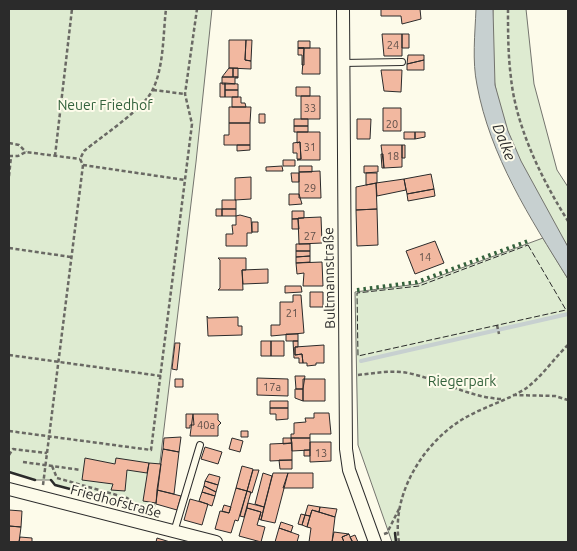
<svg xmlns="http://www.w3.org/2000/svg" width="577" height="551" font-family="Ubuntu,sans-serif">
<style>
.green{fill:#deebd1;stroke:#74746e}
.water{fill:#c7d0d0;stroke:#74746e}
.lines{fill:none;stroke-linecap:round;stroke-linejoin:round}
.stream{stroke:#c7d0d0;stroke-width:4}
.building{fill:#f2b8a0;stroke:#2b2b2b}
.lane-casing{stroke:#2b2b2b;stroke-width:8}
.street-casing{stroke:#2b2b2b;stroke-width:14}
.path{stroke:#6a6964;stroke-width:2.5;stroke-dasharray:4 2.5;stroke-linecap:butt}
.lane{stroke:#fdfbea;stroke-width:6}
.street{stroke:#fdfbea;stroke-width:12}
.hedge{stroke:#34623c;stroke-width:4;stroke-dasharray:2.5 4;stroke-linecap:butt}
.fence{stroke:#2b2b2b;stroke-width:1;stroke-dasharray:6 2.5;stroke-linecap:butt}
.wall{stroke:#2b2b2b;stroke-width:2.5}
.labels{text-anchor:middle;stroke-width:4;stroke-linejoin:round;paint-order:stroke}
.number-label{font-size:11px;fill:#5d4e48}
.park-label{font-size:14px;fill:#34623c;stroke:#fdfbea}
.street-label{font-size:14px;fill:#2b2b2b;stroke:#fdfbea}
.water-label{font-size:15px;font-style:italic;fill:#2b2b2b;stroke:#fdfbea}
</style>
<rect width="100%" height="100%" fill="#fdfbea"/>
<path class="green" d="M9 9H212L196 162 154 512 55 485 51 480H35L9 472Z
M493 9H526L534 84 557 170 568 187V247C538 198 505 142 495 85 490 60 492 34 493 9Z
M543 238 568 279V542H392L358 445 355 292 418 284Z"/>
<path class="water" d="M476 9H493L495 85 508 131 521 161 568 247V279C530 218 490 156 477 85 472 61 475 34 476 9Z"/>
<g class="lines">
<path class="stream" d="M361 361 568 314"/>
</g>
<path class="building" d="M381 9H420L421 19 402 24 401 16H381Z
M382 34H402V56H384Z
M402 34H409V48H402Z
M229 40H246L245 60 251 61V69L229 68Z
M246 40H252L251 61 245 60Z
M298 41H310V48H298Z
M298 48H320V74H302L304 48Z
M298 48H304V65H302V55H298Z
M408 55H424V60L407 64Z
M424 60V70H407V64Z
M229 68H233V77H222Z
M233 68H238V77H233Z
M381 70H402L401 92 384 91Z
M222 77H238V78H235V84H222Z
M220 83H225V97H220Z
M225 83 238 84V90H225Z
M296 87H310V96H296Z
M225 90H238V97H225Z
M301 96H320V119H301Z
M232 97H241V103H245L246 107H232Z
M229 107H251L250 123H229Z
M383 108H401V131H383Z
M259 114H265V123H259Z
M294 119H308V126H294Z
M357 119H371L370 139H357Z
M229 123H250V145H224V135H229Z
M294 126H308V132H294Z
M297 132H320V160H297L301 159 300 142 297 143Z
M404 132H415V139H404Z
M415 132H425V137L415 139Z
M300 142 301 159H297V153H293V143Z
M237 145H250V150L237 151Z
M381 145H402V167L384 168Z
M402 145H405V158H402Z
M381 154H383L384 168H382Z
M283 160H295V166H283Z
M282 166 283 171H266V167Z
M299 166H312V172H299Z
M364 166H378V172L364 173Z
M320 171 321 198H299V172Z
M291 173H299V182H292Z
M366 173H377V183L366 185Z
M431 174 434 189 407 194 404 179Z
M251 177V199L235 200V178Z
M404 179 406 190 377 196 376 183Z
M376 183 377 209 356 210V187Z
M434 189 435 196 408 201 407 194Z
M289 194H299L302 204 289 205Z
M222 200H236V209H222Z
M216 209H222V216H216Z
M222 209H236V216H222Z
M377 209 378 245 357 246 356 210Z
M292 211H304V218L292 219Z
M240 215 251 218 252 233H247V246H226V234H233L232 225H236V216Z
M321 217 322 243 299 244 298 218Z
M292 219H298L299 229H292Z
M252 222H258V232H252Z
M435 241 444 263 415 274 406 251Z
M296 244H310V251H296Z
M296 251H310V256L296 257Z
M310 256V262L296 263V257Z
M218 258H246V270H242L243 290H218L220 288V260Z
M322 262 323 286H303L304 273 297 274 296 263Z
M268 269V283L243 284 242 270Z
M285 286H301L302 292 285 293Z
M310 292H323V307H310Z
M293 295H301L304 333 271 336V325H280V302H293Z
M207 316 208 318 238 317V326H242V335L208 336Z
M286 334H298V341H286Z
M261 341H271V356H261Z
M271 341H284V356H271Z
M293 341H298V347H295V355L302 354 303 363H299V358H294Z
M175 343H180L177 370 172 369Z
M324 345V363H316V365L307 366V363H303L302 354 295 355V347Z
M295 376H305L303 389H296Z
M257 378 288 379V396L257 395Z
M175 379H183V387H175Z
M303 379H325V401H303Z
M295 389H303V401L295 398Z
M270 401H288V408H270Z
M270 408H288V419L276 420V414H270Z
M314 413H329L331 434H310V438H291V434H294V423L306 422 305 418H314Z
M186 414H193L194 425H190V428H186Z
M193 414H218V420L221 423 218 426V436H190Z
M241 431H248V437H241Z
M181 437 179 452 163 449 164 438Z
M232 438 243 441 240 452 229 449Z
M283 438H291L292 443 283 444Z
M291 438H310V450L292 451Z
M310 442H331V461L310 462Z
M292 443V460L270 461V444Z
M205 447 222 452 218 464 201 459Z
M163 449 179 452 174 494 157 490Z
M304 450H310V456H304Z
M85 458 115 464 116 458 149 463 147 473 127 470 125 491 111 490 113 484 82 480Z
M279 460H292V469H280Z
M149 463 161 464 156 503 143 501Z
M242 466 253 469 247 491 236 488Z
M253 470H259L252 493 247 491Z
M263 473 272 476 264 507 255 504Z
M273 473H288L275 523 261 520Z
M288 473H313V488H283Z
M209 474 220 477 218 485 205 481Z
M205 481 218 485 216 492 204 486Z
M204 486 216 492 215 496 202 492Z
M236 488 247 491 238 521 235 520 231 533 215 529 220 511 229 513Z
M157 490 181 496 177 510 156 504Z
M247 491 251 492 244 517 240 516Z
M202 492 215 496 212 506 199 501Z
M190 499 208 504 202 525 184 520Z
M248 503 264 507 261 520 259 519 261 512 247 508Z
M224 505 231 507 229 513 222 511Z
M308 505 320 507 319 512 312 510 310 516 305 515Z
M320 507 337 509 335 517 319 512Z
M247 508 261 512 257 525 265 527 261 542 239 536Z
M9 510 22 511 21 527 9 526Z
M312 510 335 517 332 542H309L311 528 307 527Z
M301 514 305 515 302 525 298 524Z
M305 515 310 516 307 527 302 525Z
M281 522 293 526 291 532 279 528Z
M9 526 21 527 19 542H9Z
M279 528 299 535 297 542H275Z
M334 532 349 534 342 537 344 542H332Z
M349 534 352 542H344L342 537Z
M355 535 358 542H353L350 537Z
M20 537 32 538V542H19Z
M157 538 170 542H156Z"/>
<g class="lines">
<g class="lane-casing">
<path id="lane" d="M343 63 402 62
M174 532 200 445"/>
</g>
<g class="street-casing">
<path id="street" d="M343 9 346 449 349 470 375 542
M9 489 216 542"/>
</g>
<path class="path" d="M508 9C508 32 508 55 511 78 516 127 542 180 568 221
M153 90 185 94
M9 143 19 145 26 152
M9 156H18L26 152 80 159
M55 156 72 9
M83 165 185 180
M9 176 11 157
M9 248 71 257
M497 325 499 334
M9 355 161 376
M358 375C375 373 392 370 408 373 441 380 468 397 501 399
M513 395 555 396 568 400
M9 431 151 450 192 124 185 94 197 9
M9 455 13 449 47 453
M23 462 81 470
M52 466 57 478 127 498 131 501 132 509
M43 485 83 165 80 159 84 151C102 136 145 108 153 89 164 66 163 34 166 9
M384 534 387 533 399 509
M399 542C391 495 423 443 463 419 483 407 506 401 525 389 541 378 554 358 568 345"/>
<use href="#lane" class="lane"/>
<use href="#street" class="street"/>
<path class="hedge" d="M357 290 417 282 528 241"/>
<path class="fence" d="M528 245 566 310 358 356 357 293 419 286Z"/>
<path class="wall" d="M9 472 35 480
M51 480 55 485 123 503
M395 533 396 542"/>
</g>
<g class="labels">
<g class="number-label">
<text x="393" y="49">24</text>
<text x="310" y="112">33</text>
<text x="392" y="128">20</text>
<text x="310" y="151">31</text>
<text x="393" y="160">18</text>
<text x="310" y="192">29</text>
<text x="310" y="240">27</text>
<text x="425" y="261">14</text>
<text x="292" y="317">21</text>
<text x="272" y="391">17a</text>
<text x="206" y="429">40a</text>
<text x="321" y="457">13</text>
</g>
<g class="park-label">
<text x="105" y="110">Neuer Friedhof</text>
<text x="462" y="386">Riegerpark</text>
</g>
<g class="street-label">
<text transform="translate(329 278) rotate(-91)" y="5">Bultmannstraße</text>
<text transform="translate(116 501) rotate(15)" y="5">Friedhofstraße</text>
</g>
<g class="water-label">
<text transform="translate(504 142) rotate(68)" y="5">Dalke</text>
</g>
</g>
<rect width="577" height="551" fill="none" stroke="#2b2b2b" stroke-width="20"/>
</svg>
